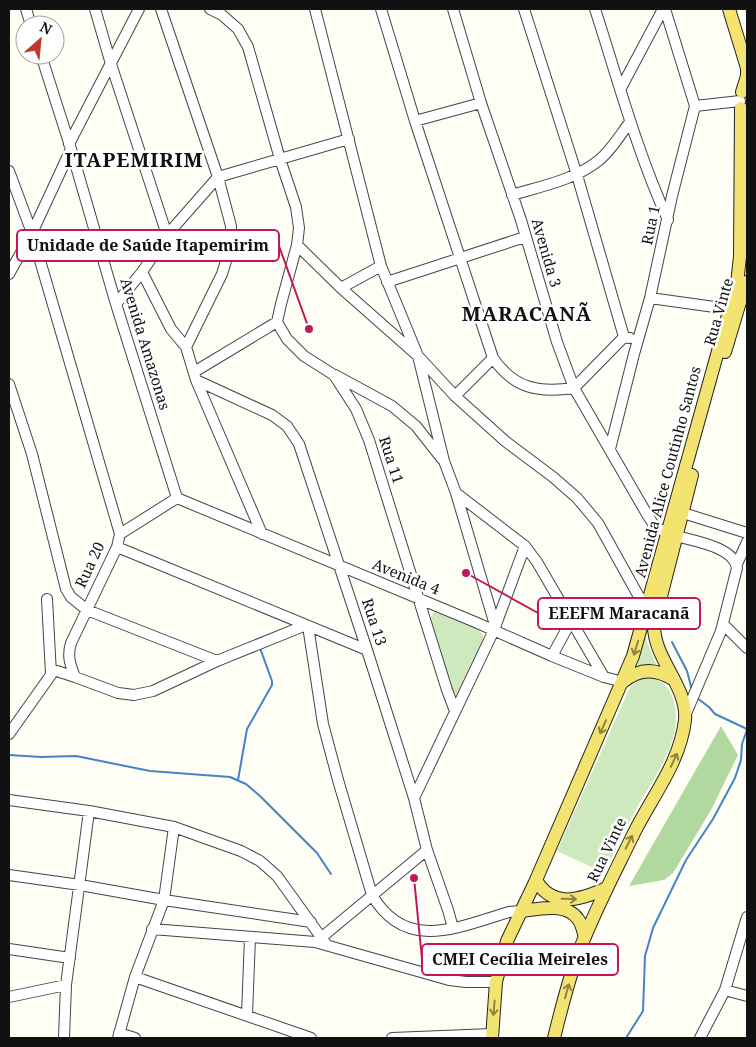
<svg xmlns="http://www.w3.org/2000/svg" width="756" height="1047" font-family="'Noto Serif',serif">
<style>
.green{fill:#cfe9bf}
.forest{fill:#b1d99f}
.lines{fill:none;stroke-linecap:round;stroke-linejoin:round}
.stream{stroke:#4583c9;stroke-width:2}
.minor-casing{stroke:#444;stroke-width:12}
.major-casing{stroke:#222;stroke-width:14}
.minor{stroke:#fff;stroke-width:10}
.major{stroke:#f3e471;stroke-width:12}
.oneway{stroke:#8d8546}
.labels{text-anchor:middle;stroke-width:5;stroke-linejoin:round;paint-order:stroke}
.street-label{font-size:15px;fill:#111;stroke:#fff}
.district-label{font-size:20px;font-weight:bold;letter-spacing:1px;fill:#111;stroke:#fff}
.leader{fill:none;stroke:#c2185b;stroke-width:2}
.callout-dot{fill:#c2185b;stroke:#fff;stroke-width:2}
.callout{fill:#fff;stroke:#c2185b;stroke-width:2}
.callout-label{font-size:16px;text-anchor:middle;font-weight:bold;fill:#111}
</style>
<rect width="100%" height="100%" fill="#fffef5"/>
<path class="green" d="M434 611 477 628 483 635V641L458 694 453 693 430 619Z
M645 637 656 664 637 666Z
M650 678C662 680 667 685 672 696 688 738 651 780 633 815 623 834 614 854 604 873L557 851 630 687 642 679Z"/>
<path class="forest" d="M721 726 738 755 711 810 673 873 664 880 629 886Z"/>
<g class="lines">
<path class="stream" d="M672 642 687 671 692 690
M697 698 709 707 715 714 747 729
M9 755 41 757 76 756 150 771 230 777 246 784 261 797 317 853 331 874
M238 780 247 729 272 685V681L260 648
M626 1038 643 1011 645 956 653 928 686 860 713 819 735 778 741 760 742 744 747 730"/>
<g class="minor-casing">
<path id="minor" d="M26 9 31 25
M95 9 111 64 167 235
M161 9 218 177 231 226 230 248 222 274 186 347
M210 9 222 15 238 29 248 47 280 159 296 207 299 228 297 245 281 304 277 322 287 339 304 356 334 375 356 409 369 440 447 690 455 711
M315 9 381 266 418 356 444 461 456 493 495 625
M381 9 415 121 493 358C514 389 539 393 574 388
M453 9 481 103 521 220 557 342 574 388 648 516 654 525 667 534
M524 9 577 175 624 337
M595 9C618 80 637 152 668 220
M41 55 71 149 116 304 177 498
M621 88 663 9
M695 106 740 101
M415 121 481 103
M69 144 139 9
M9 171 32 233 120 534 117 547 71 643C67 656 70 664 75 677
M512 195C542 186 574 180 598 161 611 151 620 135 630 122
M297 245 341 288 418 356 455 396 505 441 553 477 577 498 598 523 638 595 648 606
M142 272 171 329 186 347 196 380 262 534
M9 274 32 233 71 149
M387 282 525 237
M341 288 381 266
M650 298 729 309
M116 304 142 272 167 235 218 177 349 139
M194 372 277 322
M335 375 392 406 416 426 442 459
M196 380 272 415 287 426 299 444 367 650 414 798 427 850 448 910 453 928
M9 384 32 454 66 589 71 597 87 610 217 661
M574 388 624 337 630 338
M455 396 493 358
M610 449 634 354 650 298 672 196 695 106 665 9
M456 493 525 546 537 562 604 677
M177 498 475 622 552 656 604 677 623 682
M683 513 747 533
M120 534 177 498
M676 536C694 541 734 547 737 568L721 631 685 716
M117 547 367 650
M737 564 747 542
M47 599 51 674
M723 624 747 648
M308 626 323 724 338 780 372 895C406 953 458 927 509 912L521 911
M552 656 571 621
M9 734 53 672 57 671 75 677 118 693 134 695 153 691 217 661 306 625
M414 798 494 630 525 546
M9 800 89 811 174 827 241 851 260 861 277 876 326 944
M9 875 80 885 164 900 311 922
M152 929 315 942 449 980 466 982H496
M322 937 427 850
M9 949 70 958
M135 977 311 1038
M725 990 747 996
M9 997 66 985
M247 1015 250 937
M119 1033 135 1038
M64 1038 66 985 89 811
M118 1038 135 977 164 900 174 827
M392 1038 492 1034
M700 1038 725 990 747 917"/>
</g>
<g class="major-casing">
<path id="major" d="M729 9 747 68V76L742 92
M725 352 746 282
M623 682C639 668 656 668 674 680
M536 880C553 910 582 899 607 888
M521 911C538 909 566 902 578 919 582 924 583 931 585 937
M492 1038 496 982 507 941 536 880 633 656 737 283 740 257 741 108
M554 1038C561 1010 568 981 578 954 593 914 613 876 632 837 650 799 680 764 685 720 688 686 653 659 654 624L692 475"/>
</g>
<use href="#minor" class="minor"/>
<use href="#major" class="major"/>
</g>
<defs><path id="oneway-shaft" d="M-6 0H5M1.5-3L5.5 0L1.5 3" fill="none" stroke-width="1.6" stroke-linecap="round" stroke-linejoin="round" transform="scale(1.25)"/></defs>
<g class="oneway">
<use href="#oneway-shaft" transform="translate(636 648) rotate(107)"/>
<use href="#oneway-shaft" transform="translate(603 727) rotate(114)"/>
<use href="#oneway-shaft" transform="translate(674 760) rotate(-65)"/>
<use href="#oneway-shaft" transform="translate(629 842) rotate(-64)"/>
<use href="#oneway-shaft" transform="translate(569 899) rotate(1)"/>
<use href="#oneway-shaft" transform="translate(567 991) rotate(-74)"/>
<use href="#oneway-shaft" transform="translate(494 1008) rotate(95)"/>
</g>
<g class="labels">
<g class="street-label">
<text transform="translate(651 225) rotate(-78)" y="5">Rua 1</text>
<text transform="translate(546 253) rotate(74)" y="5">Avenida 3</text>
<text transform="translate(719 312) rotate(-74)" y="5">Rua Vinte</text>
<text transform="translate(145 344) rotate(73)" y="5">Avenida Amazonas</text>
<text transform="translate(391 460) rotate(72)" y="5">Rua 11</text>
<text transform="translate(668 472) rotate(-75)" y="5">Avenida Alice Coutinho Santos</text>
<text transform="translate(90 565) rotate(-65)" y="5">Rua 20</text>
<text transform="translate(406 577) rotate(22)" y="5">Avenida 4</text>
<text transform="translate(374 622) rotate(72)" y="5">Rua 13</text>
<text transform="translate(607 850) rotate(-64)" y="5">Rua Vinte</text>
</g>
<g class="district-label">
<text x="134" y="167">ITAPEMIRIM</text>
<text x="527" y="321">MARACANÃ</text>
</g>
</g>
<path class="leader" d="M309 329L279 246M466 573L538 613M414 878L422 959"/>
<g class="callout-dot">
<circle cx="309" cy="329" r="5"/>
<circle cx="466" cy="573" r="5"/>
<circle cx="414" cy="878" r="5"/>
</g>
<g class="callout">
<rect x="17" y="230" width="262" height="31" rx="5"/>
<rect x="538" y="598" width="162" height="31" rx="5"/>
<rect x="422" y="944" width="196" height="31" rx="5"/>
</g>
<g class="callout-label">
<text x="148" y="251">Unidade de Saúde Itapemirim</text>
<text x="619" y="619">EEEFM Maracanã</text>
<text x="520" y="965">CMEI Cecília Meireles</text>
</g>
<rect width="756" height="1047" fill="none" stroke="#111111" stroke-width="20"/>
<g transform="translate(40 40) rotate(27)"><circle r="24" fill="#ffffff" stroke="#a0a0a0"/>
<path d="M0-4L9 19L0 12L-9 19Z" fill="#be382c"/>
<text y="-8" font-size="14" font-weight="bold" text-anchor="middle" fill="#111111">N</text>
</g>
</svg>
